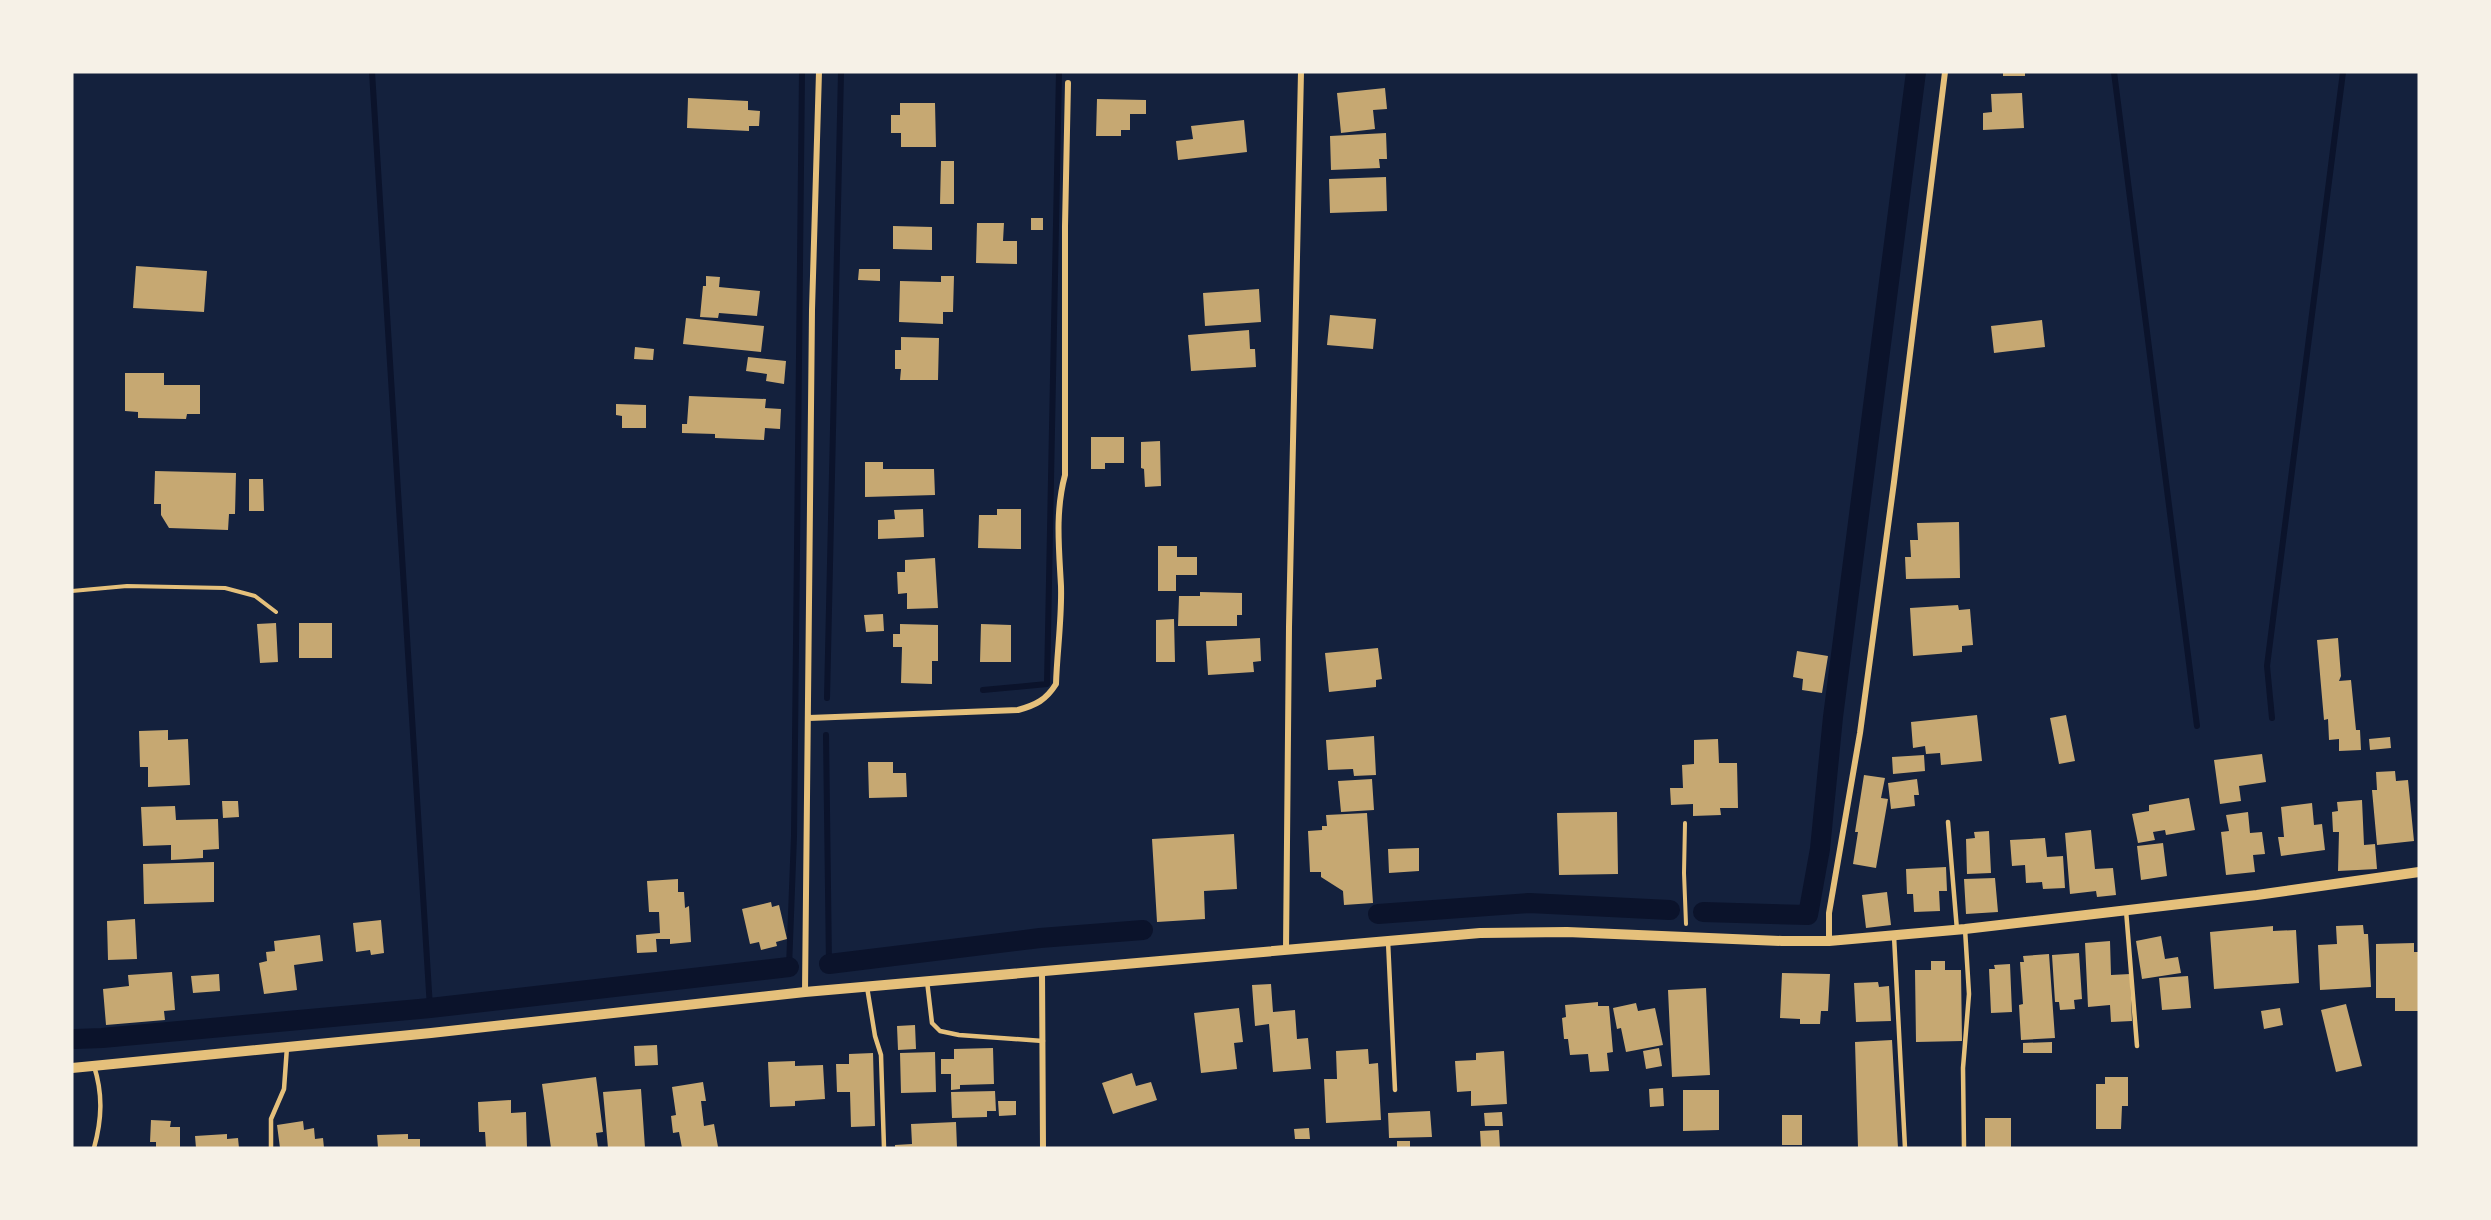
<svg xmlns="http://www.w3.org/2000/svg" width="2491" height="1220" font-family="Arial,sans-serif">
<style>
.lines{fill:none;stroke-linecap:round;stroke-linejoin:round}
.stream{stroke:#0b132b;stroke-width:6}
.canal{stroke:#0b132b;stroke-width:20}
.building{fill:#c6a872}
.path{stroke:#e5c07b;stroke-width:4}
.service{stroke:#e5c07b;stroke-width:4.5}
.minor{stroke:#e5c07b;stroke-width:6}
.tertiary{stroke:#e5c07b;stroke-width:10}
</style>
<rect width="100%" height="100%" fill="#14213d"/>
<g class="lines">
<path class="stream" d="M372 72 430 1008
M2114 72 2197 726
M983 690 1047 684 1059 72
M827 698 841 72
M2272 718 2267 666 2343 72
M826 735 829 964
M789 967 794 836 802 72"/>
<path class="canal" d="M1703 912 1808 915 1820 849 1833 717 1916 72
M1378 914 1529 903 1670 910
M829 964 1040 938 1143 930
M75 1039 102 1038 430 1008 789 967"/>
</g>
<path class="building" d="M2003 72H2025V76H2003Z
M1385 88 1387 109 1373 110 1375 129 1341 133 1337 93Z
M2022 93 2024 128 1983 130V113L1992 112 1991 94Z
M688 98 748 101V110L760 111 759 126H749V131L687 128Z
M1097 99 1146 100V114H1130V130H1121V136H1096Z
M900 103H935L936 147H901V133H891V115H900Z
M1244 120 1247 152 1178 160 1176 141 1193 139 1191 126Z
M1386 133 1387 159H1379L1380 168 1331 170 1330 136Z
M941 161H954V204H940Z
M1386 177 1387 211 1330 213 1329 179Z
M1031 218H1043V230H1031Z
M977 223H1004L1003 241H1017V264L976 263Z
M893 226 932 227V250L893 249Z
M136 266 207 271 204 312 133 308Z
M859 269H880V281L858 280Z
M706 276 720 277 719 287 760 291 757 316 719 313 718 318 700 317 703 286H706Z
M941 276H954L953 312H943V324L899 322 900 281 941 282Z
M1259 289 1261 322 1205 326 1203 293Z
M1330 315 1376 319 1373 349 1327 345Z
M686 318 764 326 761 352 683 344Z
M2042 320 2045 347 1994 353 1991 326Z
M1249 330 1250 349H1255L1256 367 1191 371 1188 335Z
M901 337 939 338 938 380H900L901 369H895V350H901Z
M635 347 654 349 653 360 634 359Z
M748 357 786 361 784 384 766 381 767 374 746 371Z
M125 373H164V385H200V414H187L186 419 138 418V412L125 411Z
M689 396 766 399 765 408 781 409 780 429 765 428 764 440 715 438V434L682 433V424H687Z
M616 404 646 405V428H622V416L616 415Z
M1091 437H1124V463H1105V469H1091Z
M1160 441 1161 486 1145 487 1144 469 1141 468V442Z
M865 462H883V469H934L935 495 865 497Z
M155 471 236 473 235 514H229L228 530 169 528 161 515V504H154Z
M249 479H263L264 511H249Z
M923 509 924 537 878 539V520L895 519 894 510Z
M997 509H1021V549L978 548 979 515H997Z
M1959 522 1960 578 1906 579 1905 557H1911L1910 540H1918L1917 523Z
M1158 546H1177V557H1197V575H1176V591H1158Z
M935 558 938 608 907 609V593L898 594 897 572H905V560Z
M1200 592 1242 593V615H1237V626H1178L1179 596H1200Z
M1958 605 1959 610 1970 609 1973 645 1962 646V652L1913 656 1910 608Z
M883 614 884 631 866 632 864 615Z
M1174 619 1175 662H1156V620Z
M276 623 278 662 260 663 257 624Z
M299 623H332V658H299Z
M900 624 938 625V661H932V684L901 683 902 647H893V634H900Z
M981 624 1011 625V662H980Z
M1260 638 1261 661 1253 662 1254 672 1208 675 1206 641Z
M2338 638 2341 676 2339 681 2351 680 2356 730H2360L2361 750 2339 751V739L2329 740 2328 719 2324 720 2317 640Z
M1378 648 1382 679 1376 680V687L1329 692 1325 653Z
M1797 651 1828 656 1822 693 1802 690 1803 679 1793 677Z
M1977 715 1982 761 1941 765 1940 753 1926 754 1925 746 1913 748 1911 722Z
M2066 715 2075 761 2059 764 2050 718Z
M168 730V740L188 739 190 785 148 787V767H140L139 731Z
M1374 736 1376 775 1354 776 1353 769 1328 770 1326 740Z
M2390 737 2391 748 2370 750 2369 739Z
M1718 739 1719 763H1737L1738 808H1720L1721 815 1693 816V804L1671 805 1670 788H1683L1682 765 1694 764V740Z
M2262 754 2266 782 2239 786 2241 801 2220 804 2214 760Z
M1924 755 1925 771 1893 774 1892 757Z
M868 762H893V773H906L907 797 869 798Z
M2395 771 2396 781 2408 780 2414 841 2377 845 2372 790H2377L2376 772Z
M1864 775 1885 778 1881 798 1888 799 1876 868 1853 864 1858 832H1855Z
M1372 779 1374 810 1341 812 1338 781Z
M1917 779 1919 795H1914L1915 806 1891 809 1888 783Z
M2189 798 2195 830 2166 835 2165 830 2153 832 2155 840 2138 843 2132 814 2149 811V805Z
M2362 800 2364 845 2375 844 2377 869 2338 871 2339 832H2333L2332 812 2338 811 2337 802Z
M222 801H238L239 817 223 818Z
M2312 803 2314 825 2322 824 2325 850 2281 856 2278 837H2284L2281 807Z
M175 806 176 820 218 819 219 849 203 850V858L171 860V845L143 846 141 807Z
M1617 812 1618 874 1559 875 1557 813Z
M2248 812 2250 833 2262 832 2265 854 2253 855 2255 872 2226 875 2221 832 2229 831 2226 815Z
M1367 813 1373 903 1344 905 1343 891 1321 877V872H1310L1308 831 1322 830V826H1327L1326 815Z
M2091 830 2095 869 2113 868 2116 895 2097 897 2096 891 2070 894 2065 833Z
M1989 831 1991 873 1967 874 1966 839 1975 838 1974 832Z
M1234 834 1237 889 1204 891 1205 919 1157 922 1152 839Z
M2045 838 2047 857 2063 856 2065 888 2043 889 2042 882 2026 883 2025 865 2012 866 2010 840Z
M2163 843 2167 876 2141 880 2137 846Z
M1419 848V871L1389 873 1388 849Z
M214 862V902L144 904 143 864Z
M1946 867 1947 891H1939L1940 911 1914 912 1913 894H1907L1906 869Z
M1995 878 1998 912 1966 914 1964 879Z
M678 879V892H684L685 908 689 906 691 942 670 944V939H656L657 952 637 953 636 935 660 933 659 912H649L647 881Z
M1887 892 1891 925 1866 928 1862 895Z
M771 902 772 907 779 905 787 939 776 942 777 946 761 950 759 942 750 944 742 909Z
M135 919 137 959 108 960 107 921Z
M381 920 384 953 371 955 370 950 356 952 353 923Z
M2363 925 2364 934H2368L2371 987 2320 990 2318 945 2337 944 2336 926Z
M2273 926V931L2296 930 2299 983 2214 989 2210 932Z
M320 935 323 961 294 965 297 990 264 994 259 963 267 961 266 952 275 951 274 941Z
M2161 936 2165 959 2178 957 2181 973 2142 979 2136 941Z
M2110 941 2111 975 2130 974 2132 1021 2111 1022 2110 1005 2088 1007 2085 943Z
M2414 943V952H2419V1011H2395V998H2376V944Z
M2079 953 2082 999 2074 1000 2075 1009 2060 1010 2059 1002H2055L2052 955Z
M2049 954 2055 1038 2021 1040 2019 1005 2023 1004 2020 962H2024L2023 956Z
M1931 961H1945V970H1961L1962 1041 1916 1042 1915 970H1931Z
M2010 964 2012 1012 1991 1013 1989 969H1995L1994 965Z
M172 972 175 1010 164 1011 165 1020 106 1025 103 989 129 986 128 975Z
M1782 973 1830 974 1828 1011H1821L1820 1024H1800V1019L1780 1018Z
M219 974 220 991 193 993 191 976Z
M2188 976 2191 1008 2162 1010 2159 978Z
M1878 982 1879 987 1889 986 1891 1021 1856 1022 1854 983Z
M1271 984 1273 1012 1295 1010 1297 1039 1308 1038 1311 1069 1273 1072 1269 1024 1255 1026 1252 985Z
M1706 988 1710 1075 1672 1077 1668 990Z
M1598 1002V1006H1609L1613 1052 1607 1053 1609 1071 1590 1072 1588 1054 1570 1055 1568 1039H1564L1562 1018 1566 1017 1565 1005Z
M1636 1003 1638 1011 1655 1008 1663 1045 1626 1052 1621 1028 1617 1029 1613 1008Z
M2346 1004 2362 1066 2336 1072 2321 1010Z
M1239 1008 1243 1042 1234 1043 1237 1069 1201 1073 1194 1013Z
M2280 1008 2283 1025 2264 1029 2261 1011Z
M915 1025 916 1049 898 1050 897 1026Z
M1892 1040 1898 1148H1858L1855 1042Z
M2052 1042V1053H2023V1043Z
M657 1045 658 1065 635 1066 634 1046Z
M993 1048 994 1084 960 1085V1089L951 1090V1074H941V1059H954V1049Z
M1659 1048 1662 1066 1646 1069 1643 1051Z
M1368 1049 1369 1064 1378 1063 1381 1120 1326 1123 1324 1079H1337L1336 1051Z
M1504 1051 1507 1104 1471 1106V1091L1457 1092 1455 1061 1476 1060V1053Z
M935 1052 936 1092 901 1093 900 1053Z
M873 1053 875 1126 851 1127 850 1092H837L836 1064H849V1054Z
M795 1061V1066L823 1065 825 1099 795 1101V1106L770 1107 768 1062Z
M1132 1073 1136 1086 1151 1082 1157 1100 1113 1114 1102 1083Z
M596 1077 603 1132 596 1133 598 1148H551L542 1084Z
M2105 1077H2128V1106H2122L2121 1129H2096V1084H2105Z
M703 1082 706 1101H701L704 1126 714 1124 718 1147 682 1148 679 1132 673 1133 671 1116 676 1115 672 1087Z
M1663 1088 1664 1106 1650 1107 1649 1089Z
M641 1089 645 1148H608L603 1092Z
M1683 1090H1719V1130L1683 1131Z
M995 1091 996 1111H987V1117L952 1118 951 1092Z
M511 1100V1113L526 1112 527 1148H486L485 1132H479L478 1102Z
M998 1101H1016V1115L999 1116Z
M1430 1111 1432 1137 1389 1138 1388 1113Z
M1502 1112 1503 1126H1485L1484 1113Z
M1782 1115H1802V1145H1782Z
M1985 1118H2011V1148H1985Z
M151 1120 171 1121 170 1127H180V1148H156V1142H150Z
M303 1121 304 1130 314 1128 315 1139 323 1138 324 1148H280L277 1125Z
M956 1122 957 1148H895V1145L912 1144 911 1124Z
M1309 1128 1310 1139H1295L1294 1129Z
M1499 1130 1500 1148H1481L1480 1131Z
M227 1134V1139L238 1138 239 1148H196L195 1136Z
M408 1134V1139H420V1148H378L377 1135Z
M1397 1141H1410V1148H1397Z"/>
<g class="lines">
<path class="path" d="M72 591 127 586 225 588 255 596 276 612
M1685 823 1684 873 1686 924"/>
<path class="service" d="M1948 822 1957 930
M2126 910 2137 1046
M1894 936 1905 1148
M1388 941 1395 1090
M927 981 932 1023 940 1031 959 1035 1043 1041
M867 987 875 1036 881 1055 884 1148
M94 1066C103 1094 102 1119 94 1148
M271 1148V1119L284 1089 287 1047
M1964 1148 1963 1068 1969 994 1965 929"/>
<path class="minor" d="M809 718 1018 710C1036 705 1046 700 1056 684 1057 652 1062 618 1061 586 1059 548 1055 512 1065 475V226L1068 83
M1829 941V913L1860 733 1894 482 1945 72
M1286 950 1289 627 1301 72
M1042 971 1043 1148
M805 992 812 310 819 72"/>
<path class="tertiary" d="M72 1068 431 1033 805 992 1480 933 1567 932 1782 941H1829L1965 929 2257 895 2419 872"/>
</g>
<rect width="2491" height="1220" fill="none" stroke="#f6f1e7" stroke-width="147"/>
</svg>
